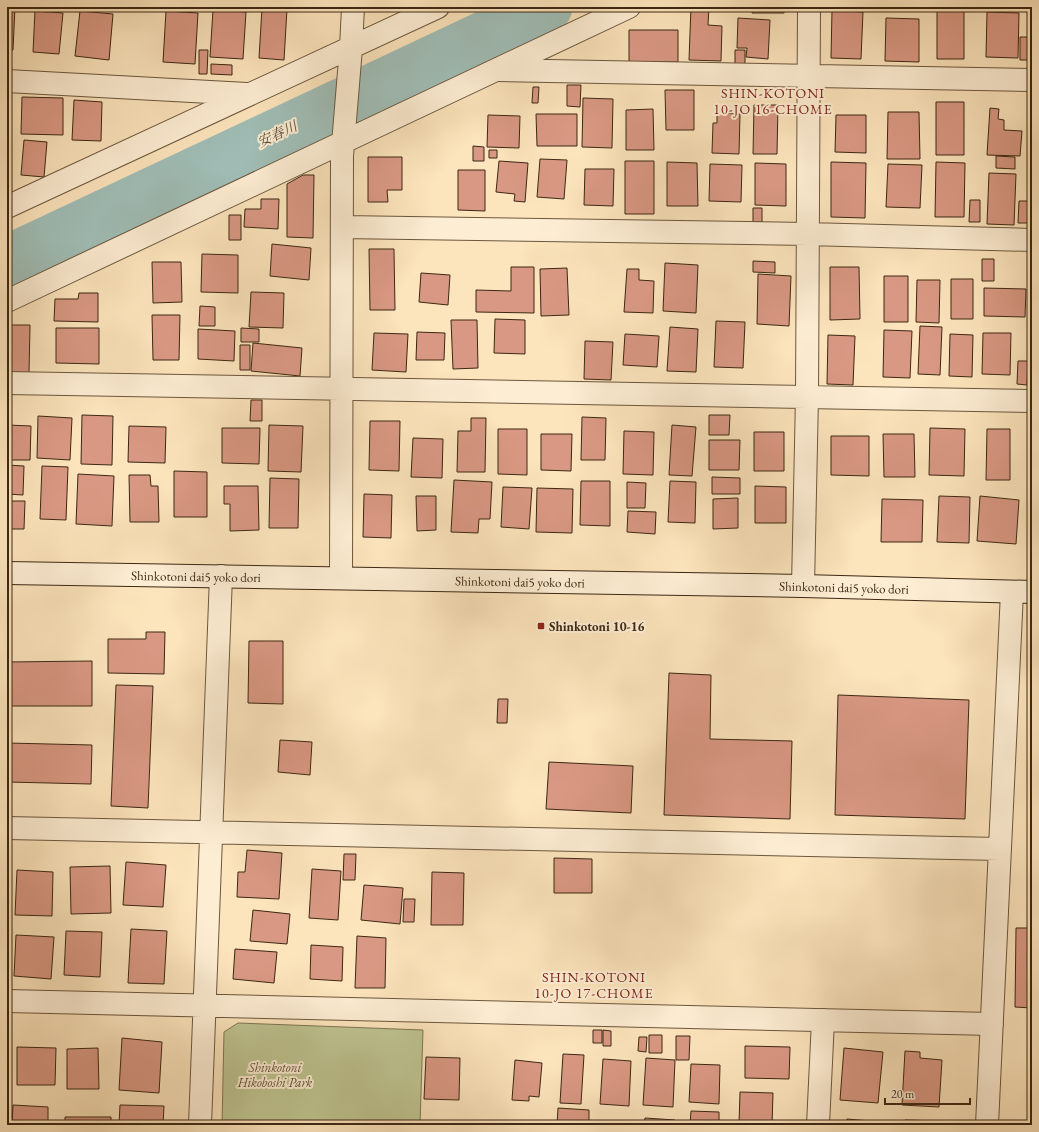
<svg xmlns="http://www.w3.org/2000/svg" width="1039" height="1132" font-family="'EB Garamond','Noto Serif JP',serif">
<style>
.green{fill:#bec491;stroke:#7d7652}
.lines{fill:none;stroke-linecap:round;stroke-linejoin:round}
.river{stroke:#a0beb7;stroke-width:51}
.building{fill:#d99883;stroke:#3c2813}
.street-casing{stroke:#6c573d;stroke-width:24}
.secondary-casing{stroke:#3c2813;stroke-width:24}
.street{stroke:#fdedd3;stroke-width:22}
.secondary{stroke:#fdedd3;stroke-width:22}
.poi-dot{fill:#8f2418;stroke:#fdedd3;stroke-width:1.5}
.labels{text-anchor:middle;stroke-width:4;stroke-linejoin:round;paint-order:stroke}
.street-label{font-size:13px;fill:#3c2813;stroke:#fdedd3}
.poi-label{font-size:13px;font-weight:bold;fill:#3c2813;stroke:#fdedd3;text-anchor:start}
.park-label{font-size:13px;font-style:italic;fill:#5c4f32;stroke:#fdedd3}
.neighbourhood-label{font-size:14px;letter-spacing:1px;fill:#7a1f14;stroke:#fdedd3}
.water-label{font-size:14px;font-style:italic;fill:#554e3c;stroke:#fdedd3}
</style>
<rect width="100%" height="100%" fill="#fce4bc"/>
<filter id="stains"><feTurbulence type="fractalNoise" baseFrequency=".005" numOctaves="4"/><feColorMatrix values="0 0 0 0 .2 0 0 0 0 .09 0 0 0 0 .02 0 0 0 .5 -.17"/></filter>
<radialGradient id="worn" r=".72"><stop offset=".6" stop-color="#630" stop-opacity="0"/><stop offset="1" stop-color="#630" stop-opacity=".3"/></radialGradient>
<path class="green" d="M238 1023 423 1030 420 1125H222L224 1032Z"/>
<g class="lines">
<path class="river" d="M7 261 547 7"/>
</g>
<path class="building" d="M7 7H15L13 50H7Z
M691 7H709L708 25 722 26 721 61 689 60Z
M752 7H784V13H752Z
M262 8 287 9 284 60 259 58Z
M937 8H964V59H937Z
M213 10 246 12 243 59 210 57Z
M832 10 863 12 861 59 831 58Z
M35 11 63 13 59 54 33 52Z
M80 11 113 14 109 60 75 56Z
M166 11 198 13 195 64 163 62Z
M987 12 1019 13 1018 58 986 57Z
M738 18 770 20 768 59 746 57 747 48H737Z
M886 18 919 19V62L885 61Z
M629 30H678V62H629Z
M1020 37H1031L1030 60H1020Z
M199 50H208L207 74H199Z
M735 50H745V64H735Z
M211 64 232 65V75L211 74Z
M567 85H581L580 107 567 106Z
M533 87H539L538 103H532Z
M665 90H694V130H666Z
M22 97 63 98V135L21 134Z
M583 98 613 99 612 148 582 147Z
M74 100 102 102 101 141 72 140Z
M936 102H964V155H936Z
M754 105H778L777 154H753Z
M990 108 999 109 998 119 1004 120V130L1022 131 1020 156 987 155Z
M7 109H11L7 166Z
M653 109 654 150H626V110Z
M888 112H919L920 159H887Z
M717 113 740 114 739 154 712 153 713 123H717Z
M536 114H577V146H537Z
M488 115 520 116 519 148 487 147Z
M836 115H866V153L835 152Z
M24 140 47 142 44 177 21 175Z
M473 146 484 147V161H473Z
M489 150H497V158H489Z
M996 156 1015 157V169L996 168Z
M368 157H402V190H387L388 202H368Z
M540 159 567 160 564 199 537 197Z
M499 161 528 163 525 202 514 201 515 194 496 192Z
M625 161H654V214H625Z
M667 162 697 163 698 206H667Z
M831 162 866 163 865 218 831 217Z
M936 162 965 163 964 217H935Z
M755 163 786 164V206L755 205Z
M710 164 742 165 741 202 709 201Z
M888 164 922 165 920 208 886 207Z
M585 169H614L613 206 584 205Z
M458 170H485V211L458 210Z
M989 173 1016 174 1014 225 987 224Z
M303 175H314L313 238 287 237V184Z
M261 199H279L278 229 244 227 245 209H261Z
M970 200H980V222H969Z
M1019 201H1029V223H1018Z
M753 208H762V222H753Z
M229 215H241V240H229Z
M272 244 311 248 309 280 270 276Z
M369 249H394L395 310H370Z
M202 254 238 255V293L201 292Z
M982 259H994V281H982Z
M753 261 775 262V273L753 272Z
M152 262H181L182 302 153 303Z
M665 263 698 265 696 313 663 311Z
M511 267H534V313L476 312V290L511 291Z
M830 267H859L860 319 830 320Z
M567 268 569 315 541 316 540 269Z
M627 269H639V280L654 281 653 313 624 312Z
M421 273 450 275 448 305 419 302Z
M758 274 791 276 789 326 757 324Z
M884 276H908V322H884Z
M951 279H973V319H951Z
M917 280H940L939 323 916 322Z
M984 288 1026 289 1025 317 984 316Z
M1031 290H1032V325H1030Z
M251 292 284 293 283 328 249 327Z
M79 293H98V322L54 321 55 299H78Z
M200 306 215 307V326H199Z
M152 315H180L179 360H153Z
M495 319 525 320V354L494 353Z
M451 320H477L478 368 453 369Z
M716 321 745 322 743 368 714 367Z
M7 325H30L29 373 7 372Z
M920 326 942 327 940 375 918 374Z
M670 327 698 329 696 372 667 371Z
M56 328H99V364L56 363Z
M241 328 259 329V342H241Z
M198 329 235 331 234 361 198 359Z
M884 330 912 331 910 378 883 377Z
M417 332 445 333 444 360H416Z
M374 333 408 334 406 372 372 370Z
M983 333H1011L1010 375 982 374Z
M625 334 659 336 657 367 623 365Z
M950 334 973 335 972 377 949 376Z
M828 335 855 336 853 385 827 384Z
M585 341 613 342 611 380 584 379Z
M253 343 302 348 300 376 251 371Z
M240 345H250V370H240Z
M1018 361H1028L1027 385 1017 384Z
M251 400H262V421H250Z
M82 415 113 416 112 465 81 464Z
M709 415H730L729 435H709Z
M38 416 72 418 70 460 37 458Z
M582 417 606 418 605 460H581Z
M471 418H486L485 472H457L458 431H471Z
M370 421H400L399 471 369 470Z
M7 425 31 426 30 460H7Z
M269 425 303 426 301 472 268 471Z
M672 425 696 427 692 476 669 475Z
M129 426 166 427 165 463 128 462Z
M222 428H260L259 464 222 463Z
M930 428 965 429 964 476 929 475Z
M498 429H527V475L498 474Z
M987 429H1010V480H986Z
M624 431 654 432 653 475 623 474Z
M754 432H784V471H754Z
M541 434H572L571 471 541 470Z
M883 434H914L915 477H884Z
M831 436H869V476L831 475Z
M413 438 443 439 442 478 411 477Z
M709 440H740L739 470H709Z
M1029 450H1032V485H1028Z
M7 465 24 466 23 495 7 494Z
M42 466 68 467 66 520 40 519Z
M174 471 207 472V517H174Z
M78 474 114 476 112 526 76 524Z
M129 475H150L151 486H158L159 522H130Z
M712 477 740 478V494H712Z
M270 478 299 479 298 528H269Z
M454 480 492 482 490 519H479L478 533 451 532Z
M581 481H610V526L580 525Z
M670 481 696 482 695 523 668 522Z
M627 482 646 483 645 508H627Z
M224 486H258L259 530 230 531V504H224Z
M755 486 786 487V523H755Z
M503 487 532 488 529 529 501 527Z
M537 488 573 489 572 533 536 532Z
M364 494 392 495 391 538 363 537Z
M416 496H436V530L417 531Z
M939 496 970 497 969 543 937 542Z
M980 496 1019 500 1016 544 977 541Z
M1029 497H1032V544H1029Z
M738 498V528L713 529V499Z
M882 499 923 500 922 542H881Z
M7 501H25L24 529H7Z
M628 511 656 512 655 534 627 532Z
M146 632H165L164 674 108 673V639H146Z
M249 641H283V704L248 703Z
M92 661V706H8L7 662Z
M669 673 711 675 710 739 792 741 790 819 664 815Z
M116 685 153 686 148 808 111 806Z
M838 695 969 700 965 819 835 815Z
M498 699H508L507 723H497Z
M280 740 312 742 310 775 278 772Z
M7 743 92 745 91 784 7 782Z
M549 762 633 766 631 813 546 809Z
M247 850 282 853 279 899 237 897 238 872H245Z
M344 854H356L355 880H343Z
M554 858 592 859V893H554Z
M126 862 166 865 163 907 123 905Z
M110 866 111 913 71 914 70 867Z
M312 869 341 871 338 920 309 918Z
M17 870 53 872 52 916 15 915Z
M432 872 464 873 463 925H431Z
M364 885 403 888 400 924 361 920Z
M404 899H415L414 922H403Z
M253 910 290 914 287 944 250 941Z
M1016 928H1032V1008L1015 1007Z
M131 929 167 931 164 984 128 983Z
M66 931 102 932 100 977 64 975Z
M16 935 54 937 51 979 14 976Z
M357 936 386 938 385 988H355Z
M311 945 343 947 342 981 310 979Z
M235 949 277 952 274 983 233 979Z
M593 1030H602V1043H593Z
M603 1030 611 1031V1046H603Z
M649 1035H662V1053H649Z
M676 1036H690L689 1060H676Z
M639 1037H647L646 1052 638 1051Z
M122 1038 162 1042 159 1093 119 1090Z
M745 1046 790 1047 789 1079 745 1078Z
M17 1047 56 1048 55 1085H17Z
M98 1048 99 1089H67V1049Z
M844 1048 883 1052 878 1103 840 1100Z
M905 1051 920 1052V1058L942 1060 939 1107 902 1105Z
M563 1054 584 1055 581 1104 560 1103Z
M426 1057 460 1058 459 1100 424 1099Z
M646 1058 675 1060 673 1107 643 1105Z
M603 1059 631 1061 629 1106 600 1104Z
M515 1060 542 1063 539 1097 529 1096V1101L512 1100Z
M691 1064 720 1065 719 1104 689 1102Z
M740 1092 773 1093 772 1125H739Z
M13 1105 48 1107V1125H12Z
M120 1105 164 1106 163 1125H119Z
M558 1108 589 1110V1125H557Z
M691 1111 719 1112V1125H690Z
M65 1117H111V1125H65Z
M645 1118 675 1120 674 1125H644Z
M847 1119 882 1122V1125H847Z
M905 1120 939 1121V1125H905Z"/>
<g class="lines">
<g class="street-casing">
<path id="street" d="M499 70 1032 80
M7 81 247 94
M7 207 438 7
M342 227 807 234 1032 240
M7 301 629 7
M7 383 1032 401
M341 578 342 156 351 48 353 7
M803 586 807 397 809 7
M7 828 999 849
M7 1001 992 1024
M200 1125 221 576
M818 1125 823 1020
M987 1125 1012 592"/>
</g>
<g class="secondary-casing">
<g id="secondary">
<path id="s1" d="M7 573 803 586 1032 592"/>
</g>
</g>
<use href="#street" class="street"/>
<use href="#secondary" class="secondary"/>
</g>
<rect class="poi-dot" x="537" y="622" width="8" height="8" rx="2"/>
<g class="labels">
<g class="street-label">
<text dy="5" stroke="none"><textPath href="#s1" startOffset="189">Shinkotoni dai5 yoko dori</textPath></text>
<text dy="5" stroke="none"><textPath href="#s1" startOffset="513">Shinkotoni dai5 yoko dori</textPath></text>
<text dy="5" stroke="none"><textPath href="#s1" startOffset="837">Shinkotoni dai5 yoko dori</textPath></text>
</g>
<g class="poi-label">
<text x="549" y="631">Shinkotoni 10-16</text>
</g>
<g class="park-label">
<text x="275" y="1072">Shinkotoni<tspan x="275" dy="15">Hikoboshi Park</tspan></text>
</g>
<g class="neighbourhood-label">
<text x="773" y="98">SHIN-KOTONI<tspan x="773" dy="16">10-JO 16-CHOME</tspan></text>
<text x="594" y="982">SHIN-KOTONI<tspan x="594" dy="16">10-JO 17-CHOME</tspan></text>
</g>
<g class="water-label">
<text transform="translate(277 134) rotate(-25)" y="5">安春川</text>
</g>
</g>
<rect width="1039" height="1132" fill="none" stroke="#fce4bc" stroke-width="24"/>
<rect x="8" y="8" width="1023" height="1116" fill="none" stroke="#3c2813" stroke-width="2"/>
<rect x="12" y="12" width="1015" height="1108" fill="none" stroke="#3c2813"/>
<path d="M885 1098v6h85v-6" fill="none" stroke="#3c2813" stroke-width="2"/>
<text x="891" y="1098" font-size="12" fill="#3c2813" stroke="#fdedd3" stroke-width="3" paint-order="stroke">20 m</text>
<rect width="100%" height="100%" filter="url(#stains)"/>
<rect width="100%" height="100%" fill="url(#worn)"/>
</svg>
